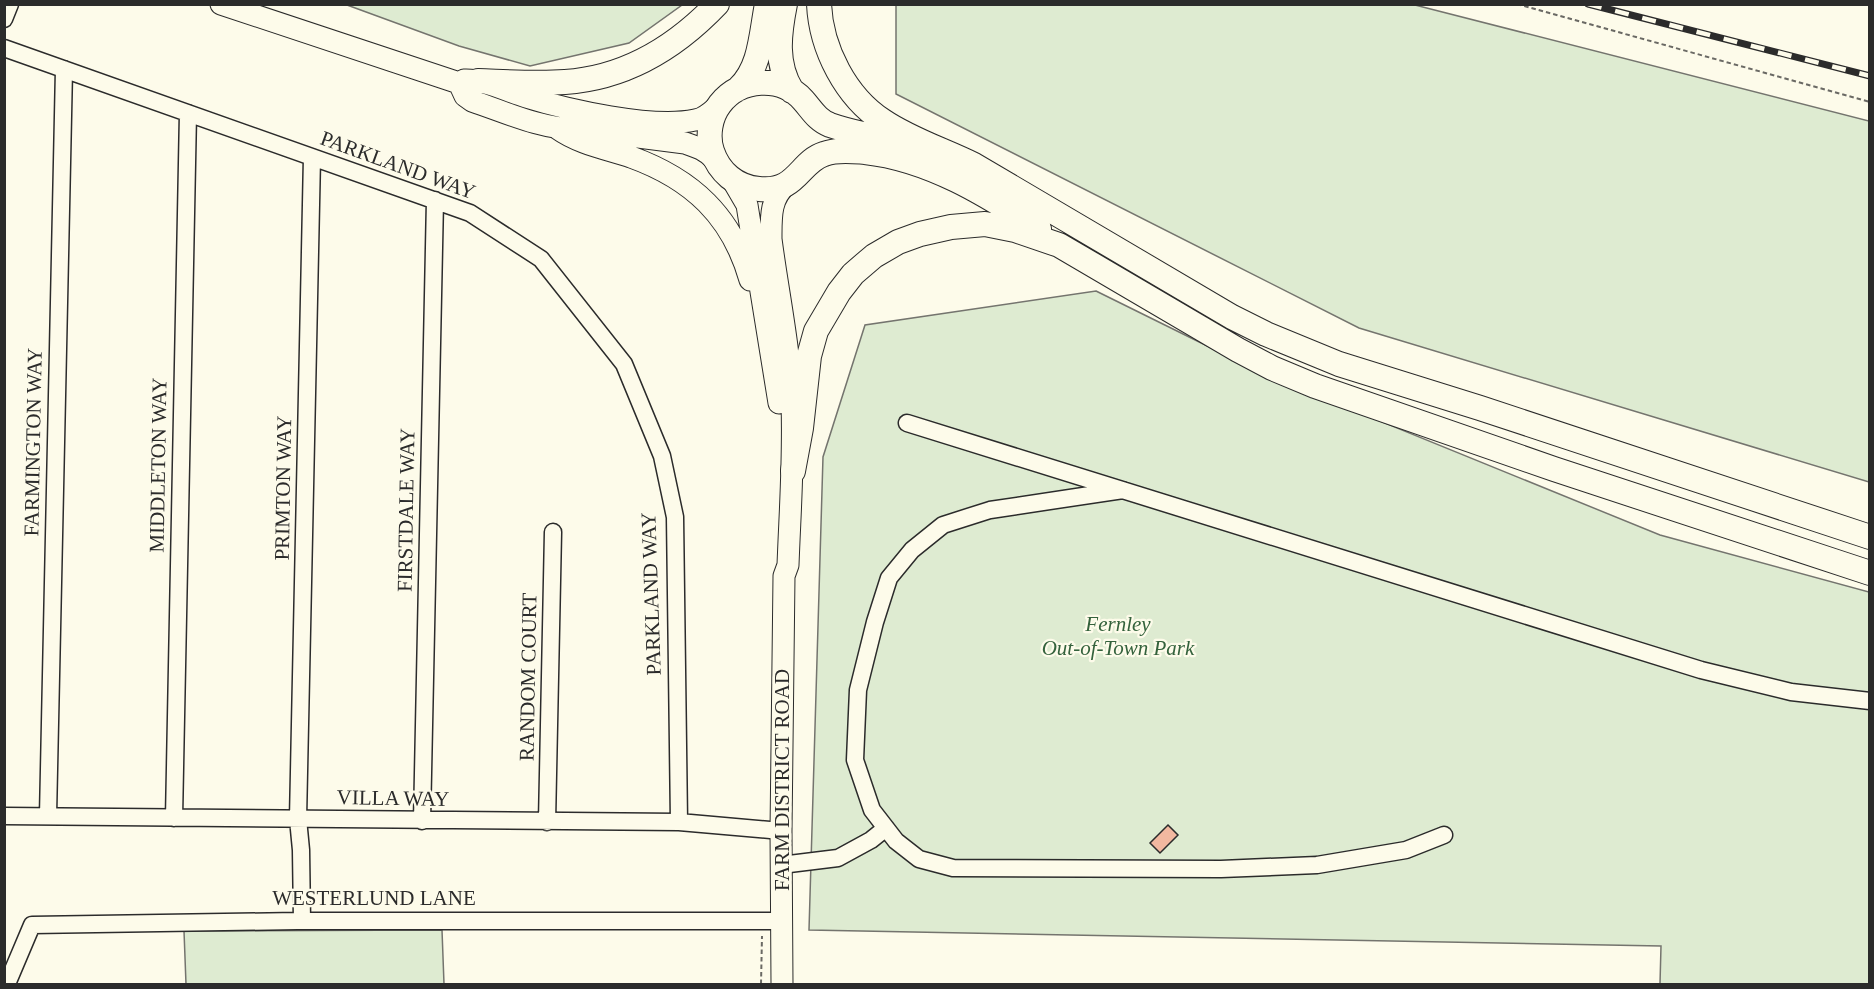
<svg xmlns="http://www.w3.org/2000/svg" width="1874" height="989" font-family="Georgia,serif">
<style>
.green{fill:#deebd1;stroke:#74746e;stroke-width:1.5}
.building{fill:#f2b8a0;stroke:#2b2b2b;stroke-width:1.5}
.lines{fill:none;stroke-linecap:round;stroke-linejoin:round}
.minor-casing{stroke:#2b2b2b;stroke-width:19}
.major-casing{stroke:#2b2b2b;stroke-width:23}
.highway-casing{stroke:#2b2b2b;stroke-width:26}
.path{stroke:#6a6964;stroke-width:2;stroke-dasharray:4.5 3;stroke-linecap:butt}
.minor{stroke:#fdfbea;stroke-width:16}
.major{stroke:#fdfbea;stroke-width:21}
.highway{stroke:#fdfbea;stroke-width:24}
.rail-casing{stroke:#2b2b2b;stroke-width:7}
.rail{stroke:#fdfbea;stroke-width:4.5;stroke-dasharray:14;stroke-linecap:butt}
.labels{text-anchor:middle;stroke-width:4.5;stroke-linejoin:round;paint-order:stroke}
.street-label{font-size:21px;fill:#2b2b2b;stroke:#fdfbea}
.park-label{font-size:21px;font-style:italic;fill:#34623c;stroke:#fdfbea}
</style>
<rect width="100%" height="100%" fill="#fdfbea"/>
<path class="green" d="M347 5H682L629 43 530 66 459 46Z
M896 5H1415L1869 121V482L1359 328 896 94Z
M1096 291 1262 373 1660 535 1869 592V984H1660L1661 946 809 930 823 457 865 325Z
M442 930 444 984H186L184 931Z"/>
<path class="building" d="M1168 825 1178 835 1160 853 1150 843Z"/>
<g class="lines">
<g class="minor-casing">
<path id="minor" d="M4 19 10 4
M4 48 470 213 541 259 624 364 662 456 675 517 679 822
M907 423 1701 670 1791 692 1870 701
M1123 490 990 510 943 525 912 550 889 578 875 622 858 690 855 760 872 810 896 841 919 859 953 868 1221 869 1317 865 1406 850 1444 835
M4 816 679 822 781 831
M48 816 64 69
M174 818 188 113
M422 821 435 200
M547 822 553 532
M781 865 838 858 871 840 886 828
M302 921 301 850 298 819 312 157
M7 984 32 925 297 921H782"/>
</g>
<g class="major-casing">
<path id="major" d="M221 4 459 83 464 80C484 79 506 91 526 97 568 110 652 129 695 120 704 119 711 112 718 106
M459 83 465 96 472 101C505 112 541 129 576 129L685 143C697 147 706 150 715 160
M558 129C579 144 607 149 631 157 692 179 732 216 750 280
M733 181 747 205 779 403
M782 984 781 831 784 576 788 565C790 511 794 457 792 404 790 348 778 293 771 239 771 217 770 198 787 184"/>
</g>
<g class="highway-casing">
<path id="highway" d="M785 4C779 34 775 64 792 91
M819 4C821 49 846 97 883 121 911 140 944 150 974 165L1232 317 1266 334 1339 364 1480 408 1870 537
M478 81C507 82 536 84 565 82 625 78 676 47 717 4
M739 88C761 67 761 34 767 4
M905 142C881 138 853 133 830 125 817 120 812 110 803 100 781 75 740 78 720 104 710 117 707 136 712 151 719 172 736 187 759 189 797 193 799 162 824 154 837 149 852 151 865 152 929 159 986 194 1039 229
M793 471 801 428 809 356 816 331 839 292 853 274 874 256 898 242 920 234 951 227 985 224 1015 230 1059 245 1238 350 1272 368 1315 386 1554 469 1870 573"/>
</g>
<path class="path" d="M1517 4 1870 102
M761 984 762 936"/>
<use href="#minor" class="minor"/>
<use href="#major" class="major"/>
<use href="#highway" class="highway"/>
<g class="rail-casing">
<path id="rail" d="M1588 4 1870 76"/>
</g>
<use href="#rail" class="rail"/>
</g>
<g class="labels">
<g class="street-label">
<text transform="translate(398 165) rotate(20)" y="7">PARKLAND WAY</text>
<text transform="translate(33 442) rotate(-89)" y="7">FARMINGTON WAY</text>
<text transform="translate(158 465) rotate(-89)" y="7">MIDDLETON WAY</text>
<text transform="translate(283 488) rotate(-89)" y="7">PRIMTON WAY</text>
<text transform="translate(406 510) rotate(-89)" y="7">FIRSTDALE WAY</text>
<text transform="translate(651 594) rotate(-92)" y="7">PARKLAND WAY</text>
<text transform="translate(528 677) rotate(-89)" y="7">RANDOM COURT</text>
<text transform="translate(782 780) rotate(-90)" y="7">FARM DISTRICT ROAD</text>
<text transform="translate(393 798) rotate(1)" y="7">VILLA WAY</text>
<text x="374" y="905">WESTERLUND LANE</text>
</g>
<g class="park-label">
<text x="1118" y="631">Fernley<tspan x="1118" dy="24">Out-of-Town Park</tspan></text>
</g>
</g>
<rect width="1874" height="989" fill="none" stroke="#2b2b2b" stroke-width="12"/>
</svg>
